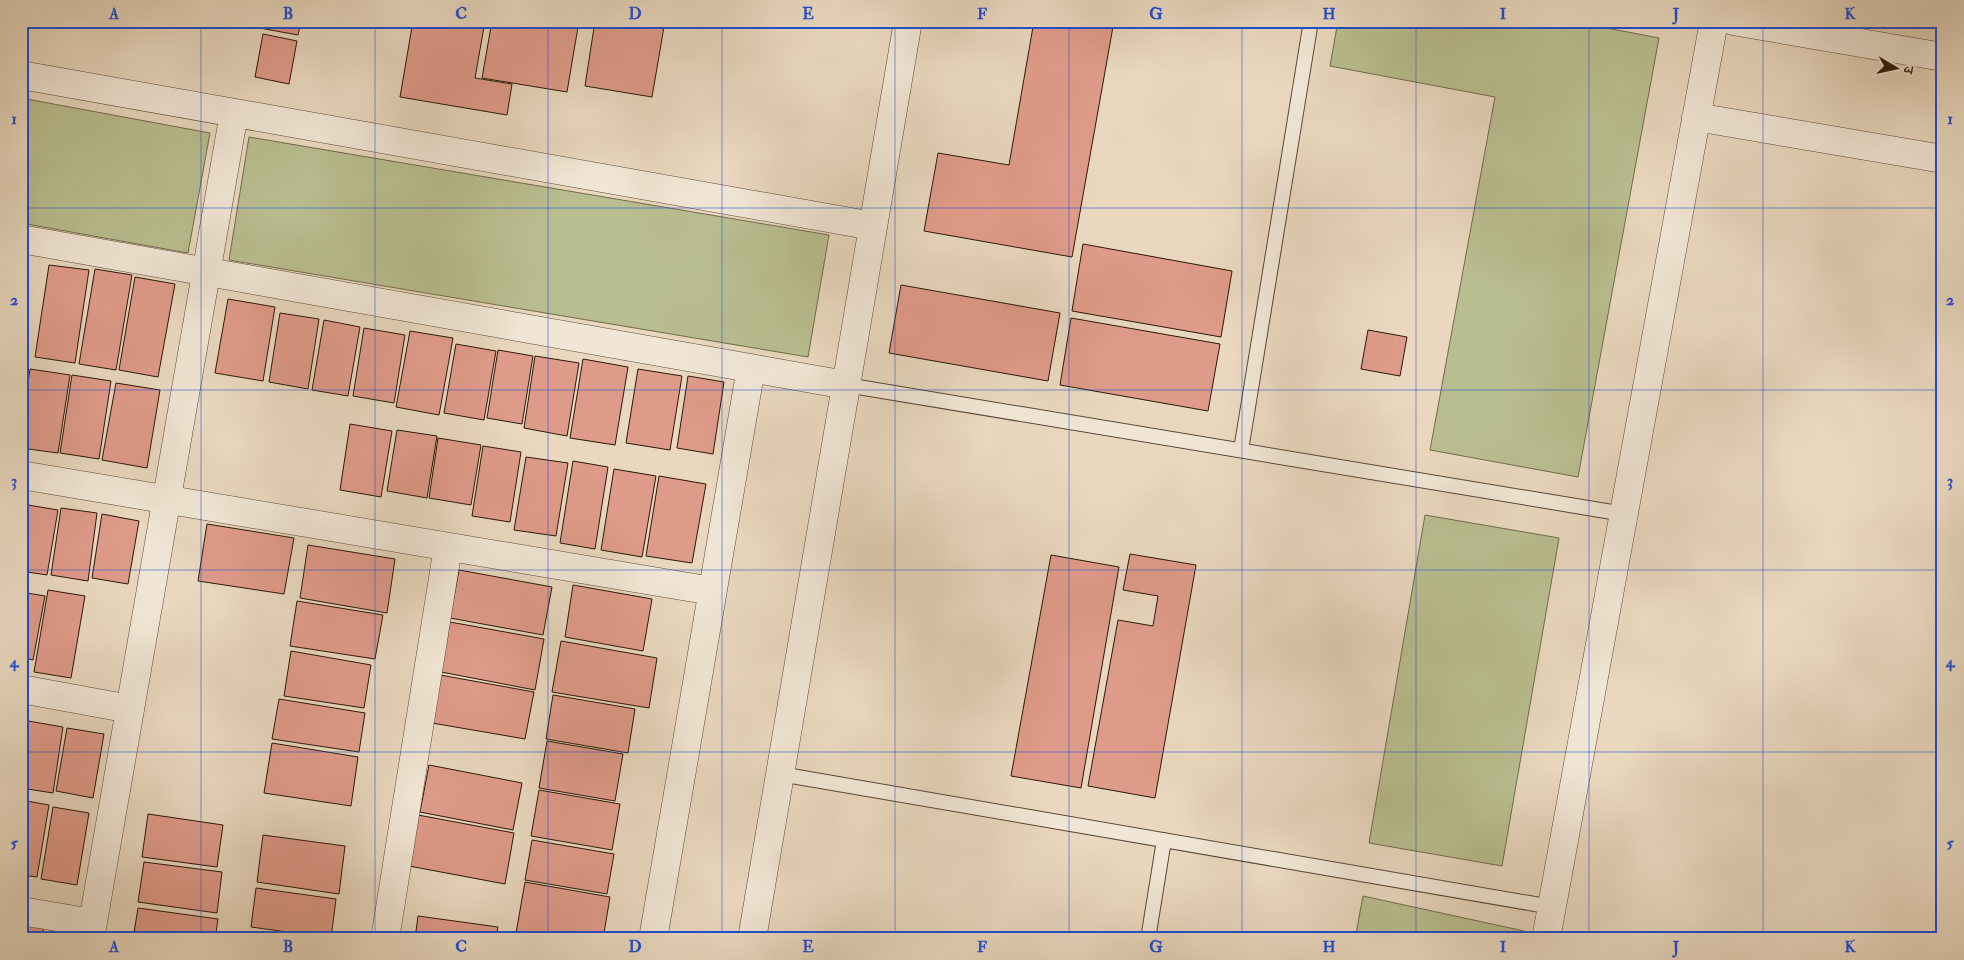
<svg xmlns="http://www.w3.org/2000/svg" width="1964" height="960" font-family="'IM FELL Double Pica','Noto Serif Devanagari',serif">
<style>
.green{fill:#b9be90;stroke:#726b4c}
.building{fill:#df9b8a;stroke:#2a1808}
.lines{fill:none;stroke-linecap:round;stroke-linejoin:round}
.service-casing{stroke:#5a4836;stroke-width:16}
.minor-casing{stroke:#5a4836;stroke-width:29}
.tertiary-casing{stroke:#5a4836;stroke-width:29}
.service{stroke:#f1e6d5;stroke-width:14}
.minor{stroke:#f1e6d5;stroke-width:28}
.tertiary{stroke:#f1e6d5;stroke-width:28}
.grid{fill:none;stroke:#1d4ed8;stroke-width:1;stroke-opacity:0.55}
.neatline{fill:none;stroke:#1d4ed8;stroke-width:2}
.grid-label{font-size:16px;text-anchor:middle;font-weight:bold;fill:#1d4ed8}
</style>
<rect width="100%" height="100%" fill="#e9d8bf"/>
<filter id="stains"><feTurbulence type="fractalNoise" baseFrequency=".004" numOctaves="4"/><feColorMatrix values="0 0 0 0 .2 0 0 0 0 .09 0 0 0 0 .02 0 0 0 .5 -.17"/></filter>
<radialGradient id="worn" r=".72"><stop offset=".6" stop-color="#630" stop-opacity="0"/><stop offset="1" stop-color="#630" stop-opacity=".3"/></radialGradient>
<path class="green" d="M1338 21H1570L1659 38 1578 477 1430 450 1495 97 1330 66Z
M21 98 210 133 188 253 21 223Z
M249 137 829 235 808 357 229 260Z
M1425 515 1559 538 1502 866 1369 843Z
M1363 896 1524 931 1523 939H1355Z"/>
<path class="building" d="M221 21H301L298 35Z
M413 21H485L475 78 512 84 507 115 400 97Z
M492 21H579L567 92 482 78Z
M595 21H665L652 97 585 86Z
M1034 21H1114L1072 257 924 231 938 153 1009 165Z
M263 34 297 41 289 84 255 77Z
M1083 244 1232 271 1221 337 1072 311Z
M49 265 89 270 75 363 35 357Z
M95 269 132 275 116 370 79 364Z
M135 277 175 284 158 377 119 370Z
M901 285 1060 313 1048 381 889 353Z
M228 299 275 307 263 381 215 373Z
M280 313 319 319 308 389 269 382Z
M1071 318 1220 344 1208 411 1060 385Z
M324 320 360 327 348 396 312 390Z
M364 328 405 335 394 403 353 396Z
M1368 330 1407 337 1400 376 1361 369Z
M410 331 453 338 439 415 396 407Z
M456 344 496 351 484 420 444 413Z
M498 350 533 356 522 424 487 418Z
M535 356 579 363 567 436 524 428Z
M583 359 628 367 615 445 570 438Z
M21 367 27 368 21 401Z
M30 369 70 375 58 453 21 448V431Z
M638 369 682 376 670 450 626 443Z
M72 375 111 381 99 459 60 453Z
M688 376 724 382 713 454 677 448Z
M116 383 160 390 147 468 102 460Z
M350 424 392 431 381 497 340 490Z
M397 430 437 436 427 498 387 491Z
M438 438 481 445 471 505 429 498Z
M483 446 521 452 510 522 472 516Z
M526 457 568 463 556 536 514 530Z
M573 461 608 467 595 549 560 543Z
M614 469 656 476 642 557 601 550Z
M659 476 706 484 692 563 646 556Z
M22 504 58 510 47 575 21 571Z
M61 508 97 513 88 581 51 575Z
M102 514 139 521 128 584 92 578Z
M207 524 294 538 284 594 198 581Z
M308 545 395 559 387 613 300 598Z
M1130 554 1196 565 1155 798 1088 786 1118 620 1153 626 1158 596 1123 590Z
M1051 555 1119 567 1081 788 1011 776Z
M459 570 552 587 543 635 450 618Z
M573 585 652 599 643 651 565 637Z
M48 590 85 596 71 678 34 672Z
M21 592 45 596 33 660 21 657Z
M297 601 383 615 375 659 290 646Z
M450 622 544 639 535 690 441 672Z
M561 641 657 658 649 708 552 692Z
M291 651 371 665 364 708 284 696Z
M440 675 534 692 525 739 432 723Z
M553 695 635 709 628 753 546 739Z
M279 699 365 713 359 752 272 739Z
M28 721 63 727 53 793 21 788V764Z
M67 728 104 734 93 798 56 791Z
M547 741 623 754 615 801 539 788Z
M272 743 358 757 351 806 264 793Z
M429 765 522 783 513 830 420 812Z
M539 790 620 804 612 850 531 836Z
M21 800 49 805 37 877 21 875Z
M53 807 89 813 77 885 41 879Z
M148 814 223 825 217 867 142 857Z
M418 815 514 833 505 884 409 866Z
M263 835 345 846 339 894 257 882Z
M532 840 614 854 607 894 525 880Z
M144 862 222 872 217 913 138 902Z
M525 882 610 897 603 939H552L516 933Z
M256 888 336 899 331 938 251 927Z
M138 908 218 919 215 939H133Z
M418 916 498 927 496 939H415Z
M21 921 44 925 42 939H21Z"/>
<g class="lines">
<g class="service-casing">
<path id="service" d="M846 385 1624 514
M1241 450 1311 21
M780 774 1552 907
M1148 939 1164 840"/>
</g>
<g class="minor-casing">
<path id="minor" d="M21 75 873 226
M1696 117 1943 159
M21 239 846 385
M21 475 712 591
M21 689 130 709
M21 911 93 923
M90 939 234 113
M385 939 448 547
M653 939 751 368
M752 939 908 21
M1546 939 1714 21"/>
</g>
<g class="tertiary-casing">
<path id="tertiary" d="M1733 21 1943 57"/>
</g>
<use href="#service" class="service"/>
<use href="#minor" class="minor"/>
<use href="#tertiary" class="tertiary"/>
</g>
<path class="grid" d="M201 21V939M375 21V939M548 21V939M722 21V939M895 21V939M1069 21V939M1242 21V939M1416 21V939M1589 21V939M1763 21V939M21 208H1943M21 390H1943M21 570H1943M21 752H1943"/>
<rect width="1964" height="960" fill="none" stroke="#e9d8bf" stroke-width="55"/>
<g transform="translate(1896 68) rotate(99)" stroke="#f1e6d5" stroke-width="4" paint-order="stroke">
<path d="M0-4L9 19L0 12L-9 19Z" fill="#2a1808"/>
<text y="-8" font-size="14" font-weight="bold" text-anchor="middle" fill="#2a1808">उ</text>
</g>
<rect x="28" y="28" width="1908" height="904" class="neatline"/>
<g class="grid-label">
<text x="114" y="19">A</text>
<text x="288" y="19">B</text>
<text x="461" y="19">C</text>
<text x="635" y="19">D</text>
<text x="808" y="19">E</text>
<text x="982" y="19">F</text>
<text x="1156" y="19">G</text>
<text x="1329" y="19">H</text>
<text x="1503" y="19">I</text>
<text x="1676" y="19">J</text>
<text x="1850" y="19">K</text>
<text x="14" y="124">1</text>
<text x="1950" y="124">1</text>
<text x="14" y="305">2</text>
<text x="1950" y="305">2</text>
<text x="14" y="486">3</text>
<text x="1950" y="486">3</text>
<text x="14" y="667">4</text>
<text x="1950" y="667">4</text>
<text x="14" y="848">5</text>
<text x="1950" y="848">5</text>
<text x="114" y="952">A</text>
<text x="288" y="952">B</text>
<text x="461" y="952">C</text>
<text x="635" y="952">D</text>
<text x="808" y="952">E</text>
<text x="982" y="952">F</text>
<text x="1156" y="952">G</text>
<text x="1329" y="952">H</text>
<text x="1503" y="952">I</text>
<text x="1676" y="952">J</text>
<text x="1850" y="952">K</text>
</g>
<rect width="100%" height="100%" filter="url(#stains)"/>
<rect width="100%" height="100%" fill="url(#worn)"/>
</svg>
